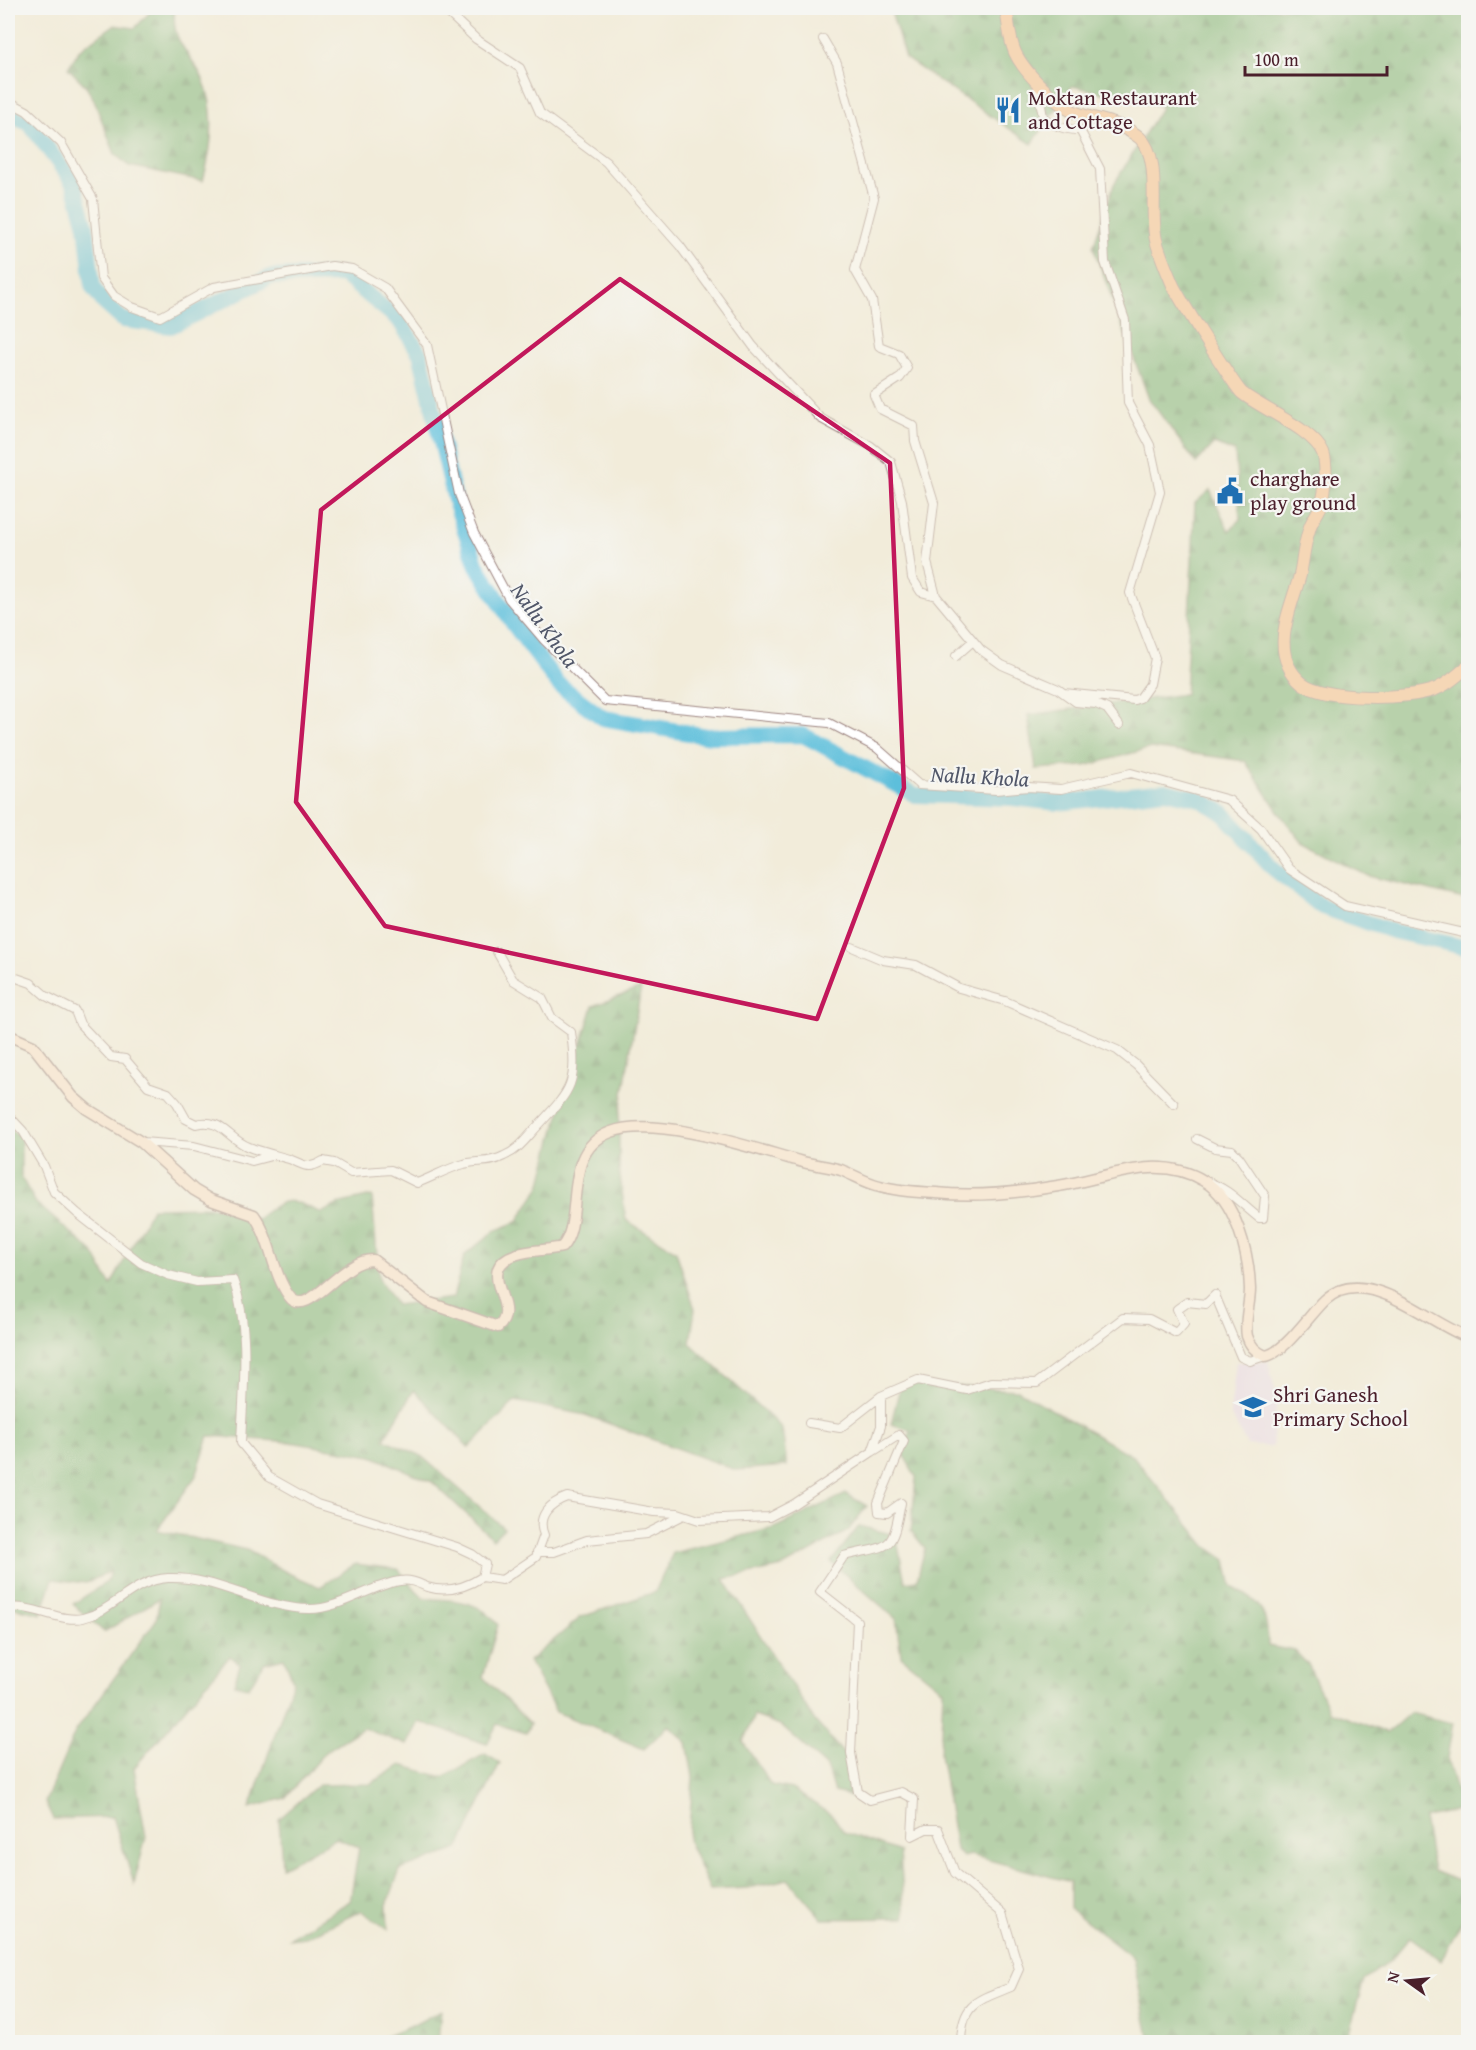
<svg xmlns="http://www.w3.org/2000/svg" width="1476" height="2050" font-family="'Gentium Book Plus',serif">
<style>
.built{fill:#e6d3f0}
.forest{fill:url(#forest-firs);stroke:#5e684e;stroke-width:1.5}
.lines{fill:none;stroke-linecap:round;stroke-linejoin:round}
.river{stroke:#5dbfdb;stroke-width:16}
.minor-casing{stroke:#9e8682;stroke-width:10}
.secondary-casing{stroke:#9e8682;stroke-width:13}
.primary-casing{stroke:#9e8682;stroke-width:14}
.minor{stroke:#fff;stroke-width:8}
.secondary{stroke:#fde4d0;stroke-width:10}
.primary{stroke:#f9bc8a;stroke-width:12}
.marked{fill:none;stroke:#c2185b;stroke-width:4.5;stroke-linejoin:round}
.labels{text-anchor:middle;stroke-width:4.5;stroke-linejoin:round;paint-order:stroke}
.poi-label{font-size:21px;fill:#4a1f2b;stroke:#f6f6f2;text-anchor:start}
.water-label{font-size:22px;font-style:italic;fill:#515769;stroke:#f6f6f2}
</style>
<defs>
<pattern id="forest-firs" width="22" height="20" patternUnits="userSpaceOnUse" patternTransform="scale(1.5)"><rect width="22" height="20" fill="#72b072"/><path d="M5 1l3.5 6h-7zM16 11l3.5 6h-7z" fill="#608f5e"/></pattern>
</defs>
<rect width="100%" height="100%" fill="#f6f6f2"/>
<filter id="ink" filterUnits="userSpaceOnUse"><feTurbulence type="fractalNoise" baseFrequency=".0167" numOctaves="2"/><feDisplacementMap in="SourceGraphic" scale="12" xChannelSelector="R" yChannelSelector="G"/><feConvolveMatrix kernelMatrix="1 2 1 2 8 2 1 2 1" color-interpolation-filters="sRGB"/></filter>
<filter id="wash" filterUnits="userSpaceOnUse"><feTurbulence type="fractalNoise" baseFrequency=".008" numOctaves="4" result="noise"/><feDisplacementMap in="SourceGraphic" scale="24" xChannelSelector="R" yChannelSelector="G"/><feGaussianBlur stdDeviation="1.35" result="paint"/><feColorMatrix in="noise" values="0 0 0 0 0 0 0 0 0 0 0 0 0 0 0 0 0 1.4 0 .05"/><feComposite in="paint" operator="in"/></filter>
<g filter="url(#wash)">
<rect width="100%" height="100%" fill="#f2ecda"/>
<path class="built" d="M1268 1361 1277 1399 1272 1447 1247 1445 1230 1414 1236 1362Z"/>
<path class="forest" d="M159 8H175C170 43 190 51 203 79 217 111 212 149 203 181L129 166 115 154 93 98 85 85 68 68 80 49 114 25 135 28 149 13Z
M890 8H1468V900L1368 876 1302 842 1280 814 1245 761 1151 748 1085 766 1036 769 1028 715 1185 694 1195 503 1210 490 1229 531 1240 519 1235 452 1214 444 1196 463 1149 399 1093 247 1114 184 1162 106 1072 86 1032 144 905 58Z
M641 988 619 1118V1169L626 1220 676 1251 695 1309 690 1343 782 1428 787 1466 736 1470 585 1415 515 1401 469 1448 414 1390 384 1439 420 1455 504 1528 493 1539 432 1482 372 1456 290 1442 209 1436 196 1476 157 1530 247 1550 288 1573 320 1587 355 1564 398 1569 423 1598C452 1600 480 1599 498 1625L483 1677 530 1724 526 1733 497 1724 487 1744 419 1722 407 1745 363 1728 326 1751 285 1798 250 1808 293 1681 284 1658 264 1663 249 1687 234 1685 240 1664 230 1656 134 1768 146 1837 134 1884 113 1817 53 1819 45 1802 75 1732 156 1620 160 1598 104 1632 73 1604 107 1582 111 1571 86 1583 53 1579 41 1614 8 1606V1129L21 1136V1177L36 1203 93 1252 111 1285 152 1208 218 1207 257 1219C287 1196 287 1197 321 1213L341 1203 372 1196 379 1279 396 1305 453 1298 464 1256 494 1231 517 1222 540 1187 554 1132 593 1006Z
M901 1383 1018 1390 1134 1457 1206 1546 1226 1560 1232 1587C1263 1604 1267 1611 1268 1646L1295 1651 1309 1666 1329 1711 1387 1733 1410 1713 1453 1723 1447 1758 1461 1809 1424 1818 1433 1871 1468 1885V1910L1441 1960 1410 1937 1390 1961 1364 1980 1346 2042H1150L1133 1958 1070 1909V1882L970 1855 963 1857 956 1850 940 1754 943 1690 901 1656 896 1619 831 1562 859 1526 896 1535 905 1582 917 1580 925 1548 911 1531 916 1477 903 1454 910 1430 891 1424Z
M846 1494 867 1506 848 1531 783 1567 724 1579 815 1721 845 1755 856 1797 834 1792 826 1766 780 1725 754 1716 743 1742 771 1785 792 1789 833 1816 844 1832 900 1852 905 1918 822 1919 788 1879 748 1888 710 1890 688 1841 693 1777 687 1743 669 1725 644 1749 556 1712 529 1661 581 1617 655 1592 673 1553 774 1528Z
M485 1754 500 1763 458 1849 400 1870 387 1905 388 1929 361 1911 306 1937 288 1939 350 1901 359 1847 336 1838 282 1867 279 1819 318 1785 370 1784 401 1765 443 1777Z
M441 2010 438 2042H378L377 2040 414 2025Z"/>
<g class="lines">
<path class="river" d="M8 115 29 123 74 184 86 226 93 288 104 303 123 320 171 326 270 277 343 275 399 320 420 354 456 504 477 566 514 625 558 684 603 718 706 736 803 735 915 795 1012 798 1058 803 1165 791 1197 798 1222 812 1274 869 1322 907 1392 931 1468 948"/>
</g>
</g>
<g filter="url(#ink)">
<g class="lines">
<g class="minor-casing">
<path id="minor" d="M443 8 476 39 520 68 540 113 606 162 680 246 753 346 820 418 871 446 891 462 902 501 912 578 921 592 936 596 981 650 1002 665 1058 689 1076 702 1096 704 1107 709 1119 725
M823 39 837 63 874 198 855 270 872 300 879 346 899 354 907 368 900 378 874 395 880 409 914 426 915 441 934 503 927 562 936 596
M1037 83 1043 117C1054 126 1064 130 1080 130L1100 169 1105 262 1125 320 1128 403 1150 445 1160 492 1130 593 1155 658 1150 684 1140 698 1134 700 1064 693
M8 101 27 111 61 143 93 199 101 278 114 296 132 307 160 317 214 287 332 266 352 269 385 288 427 345 459 494 474 533 509 599 544 640 605 701 829 723 877 748 919 785 996 790 1028 787 1061 789 1131 773 1229 800 1261 829 1289 869 1345 906 1468 934
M956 656 973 641
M852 947 883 960 916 965 959 988 1005 1001 1117 1050 1136 1065 1174 1104
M8 975 31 983 46 996 75 1011 80 1024 111 1057 125 1059 148 1086 168 1093 177 1103 186 1119 196 1124C221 1117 228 1139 249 1147 262 1152 275 1155 289 1159 304 1164 306 1171 323 1161L334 1163 351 1173 391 1170 417 1183C433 1177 448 1168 464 1164 478 1160 489 1164 504 1156 518 1150 525 1140 535 1129 571 1090 578 1086 571 1032L552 1018 542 998 513 980 497 952
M8 1115 23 1131 44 1166 54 1192 77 1213 141 1263 168 1275 197 1282 233 1280C251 1327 243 1393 241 1443L269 1477 317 1504 457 1547 472 1554 485 1564 482 1577C465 1588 447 1593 427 1587 418 1583 410 1579 400 1581 374 1584 340 1609 310 1609 261 1609 218 1576 168 1578 132 1580 116 1610 83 1618 61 1623 33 1604 8 1608
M1197 1139 1215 1148 1232 1150 1239 1157 1265 1196 1263 1218H1259C1242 1205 1228 1188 1208 1182
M142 1142 194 1146 252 1161 271 1156
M809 1423 840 1428 881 1396 918 1380 967 1390 991 1382 1037 1383 1123 1318 1149 1319 1176 1333 1184 1324 1177 1309 1187 1302 1206 1304 1215 1295 1241 1357 1250 1361 1265 1356
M872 1452 899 1435 904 1441 878 1503 879 1512 887 1513 901 1503C891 1554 892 1544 844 1556L820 1592 857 1621 851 1753 858 1792 870 1800 901 1792 914 1799 912 1836 926 1829H938L955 1873 1002 1913 1019 1969 1011 1987C977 2001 962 2003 961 2042
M537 1552H554L587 1540 646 1534 682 1516
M482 1577 502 1580 536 1557 544 1535C536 1516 550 1503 567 1497L654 1512 678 1513 699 1520 769 1517 794 1504 872 1452 881 1426V1396"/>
</g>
<g class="secondary-casing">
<path id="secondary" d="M8 1035 33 1046 73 1097 87 1109 141 1142 194 1190 211 1200 254 1215C271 1239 272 1272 289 1296 307 1322 341 1259 373 1260L427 1302 498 1327C517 1311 492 1288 498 1269 506 1248 544 1252 562 1247 586 1220 559 1151 611 1132 656 1115 752 1148 799 1161 813 1165 828 1166 841 1170 854 1175 866 1183 880 1186 898 1191 917 1192 936 1193 976 1197 1018 1193 1058 1186 1107 1179 1156 1152 1204 1181 1236 1200 1249 1253 1250 1289 1250 1304 1244 1322 1247 1336 1250 1346 1256 1352 1265 1356 1284 1354 1310 1314 1325 1300 1366 1262 1429 1324 1468 1337"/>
</g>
<g class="primary-casing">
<path id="primary" d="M1006 8C1008 20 1009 35 1013 47 1019 68 1058 107 1079 114 1098 120 1124 124 1140 138 1162 158 1149 212 1156 240 1160 255 1166 269 1172 283 1176 294 1236 388 1242 393 1262 409 1314 430 1323 453 1327 465 1326 490 1322 503 1319 513 1311 520 1309 530 1304 545 1303 560 1300 575 1291 609 1267 654 1302 683 1325 701 1409 700 1436 689 1448 684 1458 675 1468 666"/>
</g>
<use href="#minor" class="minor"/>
<use href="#secondary" class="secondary"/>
<use href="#primary" class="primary"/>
</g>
</g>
<path d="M0 0H1476V2050H0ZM620 279 890 463 904 788 817 1019 385 926 296 802 321 510Z" fill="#f2ecda" fill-opacity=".55" fill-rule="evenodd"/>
<path class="marked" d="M620 279 890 463 904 788 817 1019 385 926 296 802 321 510Z"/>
<defs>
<g id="restaurant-bare" transform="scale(2.07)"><path d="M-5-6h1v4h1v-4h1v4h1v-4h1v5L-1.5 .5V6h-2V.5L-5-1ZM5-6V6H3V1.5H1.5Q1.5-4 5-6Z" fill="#1f6fb2" stroke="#f6f6f2" stroke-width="2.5" paint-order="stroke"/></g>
<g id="civic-bare" transform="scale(2.07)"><path d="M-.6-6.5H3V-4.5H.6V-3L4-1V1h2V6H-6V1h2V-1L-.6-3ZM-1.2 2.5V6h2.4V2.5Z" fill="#1f6fb2" stroke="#f6f6f2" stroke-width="2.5" paint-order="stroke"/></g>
<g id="school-bare" transform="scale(2.07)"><path d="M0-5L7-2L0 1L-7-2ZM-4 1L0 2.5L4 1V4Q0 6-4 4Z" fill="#1f6fb2" stroke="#f6f6f2" stroke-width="2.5" paint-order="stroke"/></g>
</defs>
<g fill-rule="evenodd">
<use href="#restaurant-bare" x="1008" y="110"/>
<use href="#civic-bare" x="1230" y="491"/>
<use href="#school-bare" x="1253" y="1407"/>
</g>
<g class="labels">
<g class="poi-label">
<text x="1028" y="105">Moktan Restaurant<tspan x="1028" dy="24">and Cottage</tspan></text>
<text x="1250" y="486">charghare<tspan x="1250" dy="24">play ground</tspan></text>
<text x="1273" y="1402">Shri Ganesh<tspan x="1273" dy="24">Primary School</tspan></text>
</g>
<g class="water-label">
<text transform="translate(545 625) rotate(54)" y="8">Nallu Khola</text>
<text transform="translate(980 776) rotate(3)" y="8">Nallu Khola</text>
</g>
</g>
<rect width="1476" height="2050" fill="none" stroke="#f6f6f2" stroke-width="30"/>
<g transform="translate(1407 1981) rotate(285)" stroke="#f6f6f2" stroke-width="4.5" paint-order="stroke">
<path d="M0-4.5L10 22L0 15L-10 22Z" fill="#4a1f2b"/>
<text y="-9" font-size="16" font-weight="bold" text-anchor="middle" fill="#4a1f2b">N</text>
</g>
<path d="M1245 66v9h142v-9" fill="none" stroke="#4a1f2b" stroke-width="3"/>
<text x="1254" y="66" font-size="18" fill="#4a1f2b" stroke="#f6f6f2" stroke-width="4.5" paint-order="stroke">100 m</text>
</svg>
